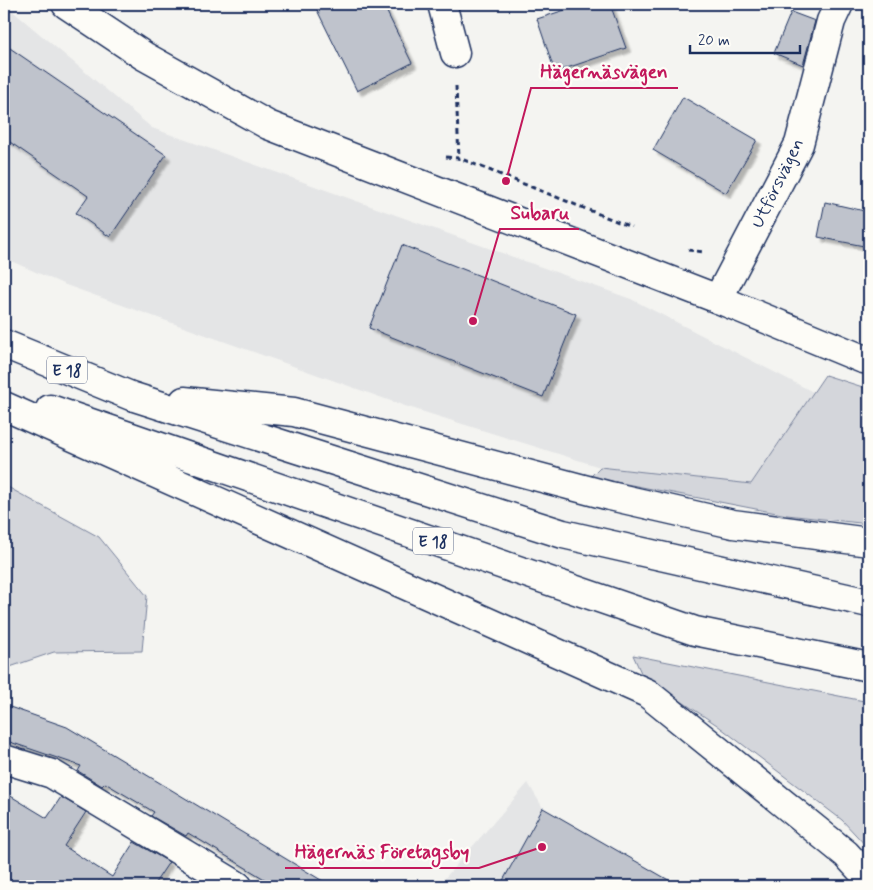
<svg xmlns="http://www.w3.org/2000/svg" width="873" height="890" font-family="Mynerve,sans-serif">
<style>
.built{fill:#e4e5e6}
.green{fill:#d4d6db;stroke:#78829c}
.building{fill:#bfc3cc;stroke:#1b2f5e;filter:url(#shadow)}
.lines{fill:none;stroke-linecap:round;stroke-linejoin:round}
.minor-casing{stroke:#1b2f5e;stroke-width:31}
.tertiary-casing{stroke:#1b2f5e;stroke-width:31}
.motorway-casing{stroke:#1b2f5e;stroke-width:31}
.path{stroke:#1b2f5e;stroke-width:3;stroke-dasharray:5 4;stroke-linecap:butt}
.minor{stroke:#fdfcf7;stroke-width:28}
.tertiary{stroke:#fdfcf7;stroke-width:28}
.motorway{stroke:#fdfcf7;stroke-width:28}
.labels{text-anchor:middle;stroke-width:4.5;stroke-linejoin:round;paint-order:stroke}
.shield{fill:#fdfcf7;stroke:#5f6c8c;stroke-width:1}
.shield-label{font-size:16px;font-weight:bold;fill:#1b2f5e}
.street-label{font-size:18px;fill:#1b2f5e;stroke:#fdfcf7}
.leader{fill:none;stroke:#c2185b;stroke-width:2}
.callout-dot{fill:#c2185b;stroke:#fdfcf7;stroke-width:2}
.callout-label{font-size:19px;text-anchor:middle;font-weight:bold;fill:#c2185b;stroke:#fdfcf7;stroke-width:4.5;stroke-linejoin:round;paint-order:stroke}
</style>
<defs>
<filter id="shadow"><feDropShadow dx="4.5" dy="4.5" stdDeviation="1" flood-color="#0004"/></filter>
</defs>
<rect width="100%" height="100%" fill="#f4f4f1"/>
<filter id="ink" filterUnits="userSpaceOnUse"><feTurbulence type="fractalNoise" baseFrequency=".02" numOctaves="2"/><feDisplacementMap in="SourceGraphic" scale="10" xChannelSelector="R" yChannelSelector="G"/><feConvolveMatrix kernelMatrix="1 2 1 2 8 2 1 2 1" color-interpolation-filters="sRGB"/></filter>
<g filter="url(#ink)">
<path class="built" d="M4 4 152 128 631 299 813 392 751 484 600 467 405 406 63 284 4 258Z
M528 783 543 808 679 886H438Z"/>
<path class="green" d="M825 375 869 389V524L787 515 590 477 600 467 751 484Z
M4 485 99 537 147 596 142 651 54 652 4 669Z
M633 655 869 702V849L842 820 717 725 642 675Z"/>
<path class="building" d="M314 4H383L412 63 357 91Z
M583 4H610L626 48 555 72 537 19Z
M791 12 815 21 803 65 774 53Z
M4 44 166 155 110 237 76 213 88 196 4 138Z
M683 97 757 140 726 193 653 150Z
M825 202 869 212V247L818 237Z
M402 245 576 314 543 397 369 328Z
M4 705 67 727 331 886H276L188 833 186 836 151 816 154 812 105 783 102 786 78 771 81 766 4 740Z
M4 792 47 818 61 797 86 812 64 846 112 877 134 842 169 862 153 886H4Z
M543 808 679 886H500Z"/>
<g class="lines">
<g class="minor-casing">
<path id="minor" d="M442 4 455 53
M718 299 799 144 831 21 839 4
M4 759 52 774 238 886"/>
</g>
<g class="tertiary-casing">
<path id="tertiary" d="M66 4 144 56 268 125 718 299 863 359 869 360"/>
</g>
<g class="motorway-casing">
<path id="motorway" d="M4 344 131 396 563 534 869 603
M184 401 294 412 610 496 733 524 869 542
M4 406 647 693 846 854 869 879
M50 409 695 631 869 667"/>
</g>
<path class="path" d="M456 86 459 160
M446 157 459 158 631 227
M688 250 704 252"/>
<use href="#minor" class="minor"/>
<use href="#tertiary" class="tertiary"/>
<use href="#motorway" class="motorway"/>
</g>
</g>
<g class="labels">
<g class="shield">
<rect x="47" y="356.5" width="40" height="27" rx="4"/>
<rect x="413" y="527.5" width="40" height="27" rx="4"/>
</g>
<g class="shield-label">
<text x="67" y="376">E 18</text>
<text x="433" y="547">E 18</text>
</g>
<g class="street-label">
<text transform="translate(777 183) rotate(-64)" y="6">Utförsvägen</text>
</g>
</g>
<path class="leader" d="M506 181L531 88H678M473 321L500 229H579M542 847L479 868H285"/>
<g class="callout-dot">
<circle cx="506" cy="181" r="5"/>
<circle cx="473" cy="321" r="5"/>
<circle cx="542" cy="847" r="5"/>
</g>
<g class="callout-label">
<text x="604" y="78">Hägernäsvägen</text>
<text x="540" y="219">Subaru</text>
<text x="382" y="858">Hägernäs Företagsby</text>
</g>
<rect width="873" height="890" fill="none" stroke="#fdfcf7" stroke-width="20"/>
<rect x="10" y="10" width="853" height="870" fill="none" stroke="#1b2f5e" stroke-width="2" filter="url(#ink)"/>
<path d="M690 45v8h110v-8" fill="none" stroke="#1b2f5e" stroke-width="2.5"/>
<text x="698" y="45" font-size="15" fill="#1b2f5e" stroke="#fdfcf7" stroke-width="4" paint-order="stroke">20 m</text>
</svg>
